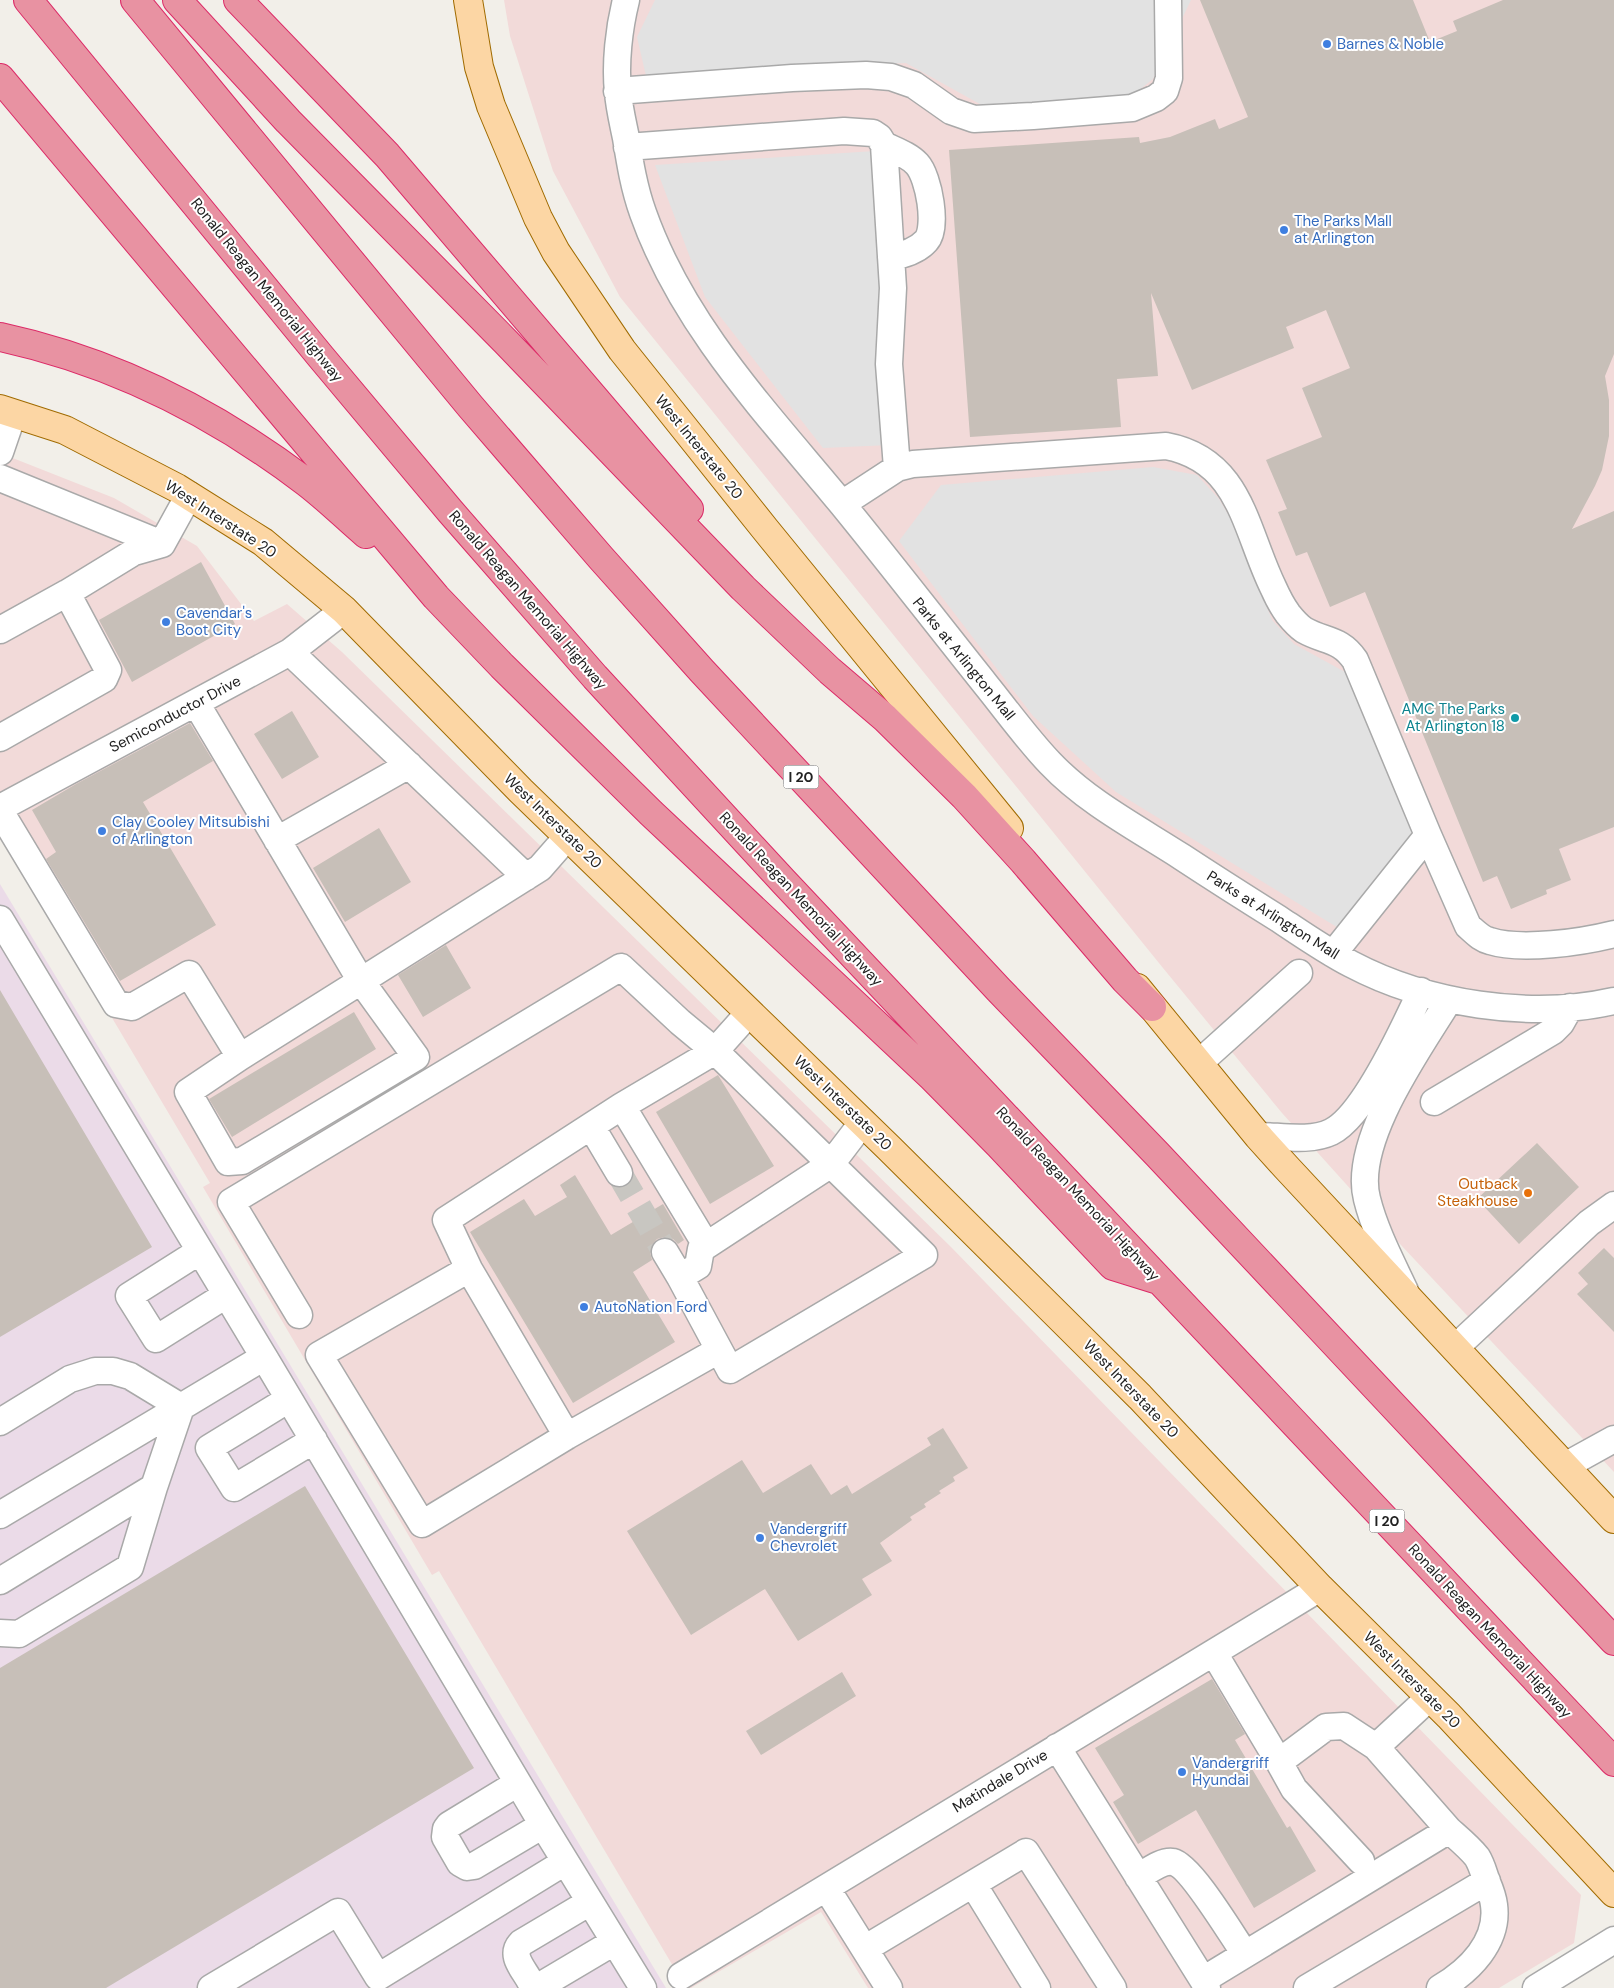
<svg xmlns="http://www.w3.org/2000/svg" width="1614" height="1988" font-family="'DM Sans',sans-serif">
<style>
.commercial{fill:#f2dad9}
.industrial{fill:#ebdbe8}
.parking{fill:#e2e2e2}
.building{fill:#c7bfb8}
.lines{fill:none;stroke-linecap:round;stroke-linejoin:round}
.minor-tunnel{stroke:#c8c6c1;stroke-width:26;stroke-dasharray:26 13;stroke-linecap:butt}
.minor-casing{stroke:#a9a9a9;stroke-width:29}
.major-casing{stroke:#a06b00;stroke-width:30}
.highway-casing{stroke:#dc2a67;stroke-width:30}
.minor{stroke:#fff;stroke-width:26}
.major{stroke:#fcd6a4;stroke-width:28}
.highway{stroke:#e892a2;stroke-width:28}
.shop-dot{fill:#3f7fe0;stroke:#fff;stroke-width:2}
.culture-dot{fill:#0f9aa8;stroke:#fff;stroke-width:2}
.food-dot{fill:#e8710a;stroke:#fff;stroke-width:2}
.labels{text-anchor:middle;stroke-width:4;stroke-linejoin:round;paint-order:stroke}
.shield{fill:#fff;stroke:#646464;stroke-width:1}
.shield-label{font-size:14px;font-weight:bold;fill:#222}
.shop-label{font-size:15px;fill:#366cbe;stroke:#fff;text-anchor:start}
.street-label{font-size:15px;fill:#222;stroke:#fff}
.culture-label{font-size:15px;fill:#0d838f;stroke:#fff;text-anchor:end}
.food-label{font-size:15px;fill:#c56008;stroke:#fff;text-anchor:end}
</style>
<rect width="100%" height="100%" fill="#f2efe9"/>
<path class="commercial" d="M504 0H1614V1472L1400 1244 1282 1113 1163 968 620 297 553 171 510 36Z
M0 453 114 498 197 546 254 621 287 604 342 652 951 1247 1581 1895 1574 1943 1499 1988H868L821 1912 691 1988H686L439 1571 432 1575 203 1187 210 1183 0 829Z"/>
<path class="industrial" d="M0 884 666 1988H0Z"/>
<path class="parking" d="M655 0H1191L1153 79 1123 103 987 108 906 63 646 76 637 37Z
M875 151 890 445 823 448 705 297 655 165Z
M1153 467 1197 475 1219 499 1235 526 1272 620 1294 644 1345 672 1417 833 1340 929 1116 792 1033 716 899 541 941 485Z"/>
<path class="building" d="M1200 0H1413L1430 42 1457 31 1453 21 1503 0H1614V354L1605 376 1609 400V436L1602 470 1595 486 1572 529 1614 511V827L1559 849 1571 880 1546 890 1547 894 1511 909 1497 876 1483 882 1365 592 1330 607 1307 552 1296 556 1278 512 1287 509 1266 460 1322 437 1302 388 1350 368 1326 310 1286 327 1294 348 1192 390 1151 293 1158 376 1117 379 1121 427 970 437 949 150 1139 137 1140 143 1170 137 1215 119 1219 129 1248 117Z
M201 562 235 624 132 682 99 620Z
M292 711 319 757 282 779 254 734Z
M190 723 213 761 143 802 216 925 120 981 46 859 56 852 32 810 76 784Z
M379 828 411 882 345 922 313 868Z
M446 945 471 988 423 1017 398 975Z
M0 990 152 1247 0 1337Z
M354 1012 376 1049 232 1137 209 1099Z
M718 1075 774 1166 710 1204 656 1112Z
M1537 1143 1579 1187 1519 1244 1477 1199Z
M575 1175 611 1235 663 1204 684 1240 678 1244 673 1239 665 1237 657 1239 652 1245 650 1252 652 1260 633 1272 675 1342 573 1403 470 1232 524 1199 535 1216 567 1197 560 1185Z
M1604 1248 1614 1258V1332L1577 1294 1588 1284 1578 1273Z
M943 1428 968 1468 953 1477 955 1481 939 1491 941 1493 924 1504 926 1507 910 1517 912 1520 880 1543 892 1561 862 1579 872 1595 798 1641 765 1589 691 1635 627 1531 742 1460 763 1493 811 1464 831 1495 847 1485 852 1494 931 1445 927 1438Z
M305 1486 474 1768 106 1988H0V1668Z
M842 1672 856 1696 761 1755 746 1731Z
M1212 1679 1245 1734 1235 1740 1287 1828 1290 1826 1316 1871 1254 1908 1196 1810 1138 1844 1113 1802 1124 1795 1095 1748Z"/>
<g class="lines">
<path class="minor-tunnel" d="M619 1173 665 1252"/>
<g class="minor-casing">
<path id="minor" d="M626 0C619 28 615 63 618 92 619 107 623 123 626 138 630 163 634 188 643 213 683 326 767 413 842 504 891 564 938 625 986 685 1007 711 1027 739 1050 763 1087 802 1137 828 1182 857 1214 878 1247 899 1279 919 1303 935 1326 951 1351 964 1427 1004 1530 1020 1614 1001
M617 91 792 78 866 75 891 77 914 85 951 111 974 119 1033 116 1132 108 1156 98 1165 91 1169 78 1168 0
M884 145C894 150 909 155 917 164 929 177 938 228 926 241 917 251 903 255 891 257
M627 147 844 131 873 133 879 137 884 145 893 288 889 364 897 468
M0 452 13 414
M0 478 162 544
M842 504 897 468 913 464 1166 446C1241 460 1245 530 1273 587 1277 596 1282 606 1288 614 1292 619 1298 626 1304 630 1325 642 1340 638 1355 660L1428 835 1333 954
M0 630 67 593 134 552 162 544 189 495
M290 652 526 877
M196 703 361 981 540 868 568 836
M0 738 104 679 108 670 67 593
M0 808 290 652 344 610
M0 811 116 1004 132 1007 189 974 240 1057
M1428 835 1468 926C1475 932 1481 939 1490 941 1522 951 1582 942 1614 934
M277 840 409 765
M0 919 264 1357
M361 981 416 1057 242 1161 228 1162 188 1092 240 1057Z
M1199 1063 1299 973
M1434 1102 1553 1031 1561 1023 1570 1007
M622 1106 706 1245
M591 1126 619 1173
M1258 1136C1280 1136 1310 1142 1331 1132 1364 1116 1405 1026 1421 991
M200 1251 129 1296 156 1339 226 1295
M665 1252 680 1277
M469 1269 319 1355 422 1524 567 1436 719 1350
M1405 1291C1391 1261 1375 1231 1367 1199 1352 1141 1419 1049 1449 1000
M299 1315 231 1202 621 967 680 1022 715 1051 924 1255 730 1370 680 1277 698 1266 701 1249 831 1164 863 1122
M1455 1348 1589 1223 1614 1205
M289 1399 209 1448 234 1488 314 1440
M0 1422 70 1379 95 1371H113L130 1376 181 1407 0 1515
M567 1436 469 1269 446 1220 622 1106 715 1051 749 1013
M1565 1466 1614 1439
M0 1581 154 1487 181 1407 264 1357 543 1825 643 1988
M0 1633 19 1634 130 1567 154 1487
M1214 1653 1279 1762 1326 1727 1344 1726 1376 1747
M1057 1747 1203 1980
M1279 1762 1294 1789 1361 1861
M518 1783 449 1825 446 1829 445 1837 460 1863 467 1867 474 1866 543 1825
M1138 1877C1147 1872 1162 1860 1173 1862 1191 1866 1233 1937 1245 1954
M973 1884 1037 1988
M827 1889 889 1988
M590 1902 521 1943C509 1956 524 1969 531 1983L538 1985 545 1983 614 1942
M866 1948 1026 1852 1113 1988
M681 1976 1320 1588
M211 1988 338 1912 378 1977 565 1862
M1207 1988 1203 1980 1449 1830 1376 1747 1430 1697
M1307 1988 1487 1881
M1440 1988C1469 1971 1499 1942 1494 1905 1493 1897 1490 1889 1487 1882 1484 1874 1482 1865 1477 1857 1469 1847 1458 1838 1449 1830
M1536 1988 1614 1940"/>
</g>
<g class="major-casing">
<path id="major" d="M468 0 479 67 491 106 538 218 556 252 622 350 765 529 1009 828
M0 409 65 430 177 488 263 542 344 610 521 791 889 1148 1140 1397 1320 1588 1449 1716 1614 1893
M1137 988 1258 1136 1286 1167 1614 1519"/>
</g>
<g class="highway-casing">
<path id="highway" d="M28 0 321 357 450 511 595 677 784 882 1614 1762
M135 0 470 406 601 558 702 671 999 990 1157 1154 1614 1641
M177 0 288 121 506 342 743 588 830 671 885 718 964 796 1023 861 1125 980 1152 1007
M238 0 387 155 689 509
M0 78 436 597 502 666 651 813 931 1076 999 1145 1113 1266 1158 1280
M0 337C111 361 215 413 306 482 327 498 346 517 366 534"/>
</g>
<use href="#minor" class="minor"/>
<use href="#major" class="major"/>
<use href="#highway" class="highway"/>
</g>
<g class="shop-dot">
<circle cx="1327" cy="44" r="5"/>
<circle cx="1284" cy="230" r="5"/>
<circle cx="166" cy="622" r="5"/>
<circle cx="102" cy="831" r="5"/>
<circle cx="584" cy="1307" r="5"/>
<circle cx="760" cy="1538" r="5"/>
<circle cx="1182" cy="1772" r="5"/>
</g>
<circle class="culture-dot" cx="1515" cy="718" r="5"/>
<circle class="food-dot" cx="1528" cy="1193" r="5"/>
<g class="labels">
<g class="shield">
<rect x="783.5" y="765.5" width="35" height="23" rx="4"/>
<rect x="1369.5" y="1509.5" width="35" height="23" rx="4"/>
</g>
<g class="shield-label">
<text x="801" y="782">I 20</text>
<text x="1387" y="1526">I 20</text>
</g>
<g class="shop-label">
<text x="1337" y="49">Barnes &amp; Noble</text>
<text x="1294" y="226">The Parks Mall<tspan x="1294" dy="17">at Arlington</tspan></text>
<text x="176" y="618">Cavendar's<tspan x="176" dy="17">Boot City</tspan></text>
<text x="112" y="827">Clay Cooley Mitsubishi<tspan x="112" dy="17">of Arlington</tspan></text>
<text x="594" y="1312">AutoNation Ford</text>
<text x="770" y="1534">Vandergriff<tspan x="770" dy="17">Chevrolet</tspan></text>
<text x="1192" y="1768">Vandergriff<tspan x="1192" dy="17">Hyundai</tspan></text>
</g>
<g class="street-label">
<text transform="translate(267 290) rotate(51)" y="5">Ronald Reagan Memorial Highway</text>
<text transform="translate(699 447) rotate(51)" y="5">West Interstate 20</text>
<text transform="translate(221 519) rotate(33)" y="5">West Interstate 20</text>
<text transform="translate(528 600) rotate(49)" y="5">Ronald Reagan Memorial Highway</text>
<text transform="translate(964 659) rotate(51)" y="5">Parks at Arlington Mall</text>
<text transform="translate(175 714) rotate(-28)" y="5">Semiconductor Drive</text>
<text transform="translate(553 821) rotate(44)" y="5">West Interstate 20</text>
<text transform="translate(801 899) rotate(47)" y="5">Ronald Reagan Memorial Highway</text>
<text transform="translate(1273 915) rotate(32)" y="5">Parks at Arlington Mall</text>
<text transform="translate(843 1103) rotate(44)" y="5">West Interstate 20</text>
<text transform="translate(1078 1194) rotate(47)" y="5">Ronald Reagan Memorial Highway</text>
<text transform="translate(1131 1389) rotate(46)" y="5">West Interstate 20</text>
<text transform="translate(1490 1631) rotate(47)" y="5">Ronald Reagan Memorial Highway</text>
<text transform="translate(1412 1680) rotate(45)" y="5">West Interstate 20</text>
<text transform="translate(1000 1781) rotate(-31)" y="5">Matindale Drive</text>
</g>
<g class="culture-label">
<text x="1505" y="714">AMC The Parks<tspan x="1505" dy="17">At Arlington 18</tspan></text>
</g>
<g class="food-label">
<text x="1518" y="1189">Outback<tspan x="1518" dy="17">Steakhouse</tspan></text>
</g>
</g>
</svg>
